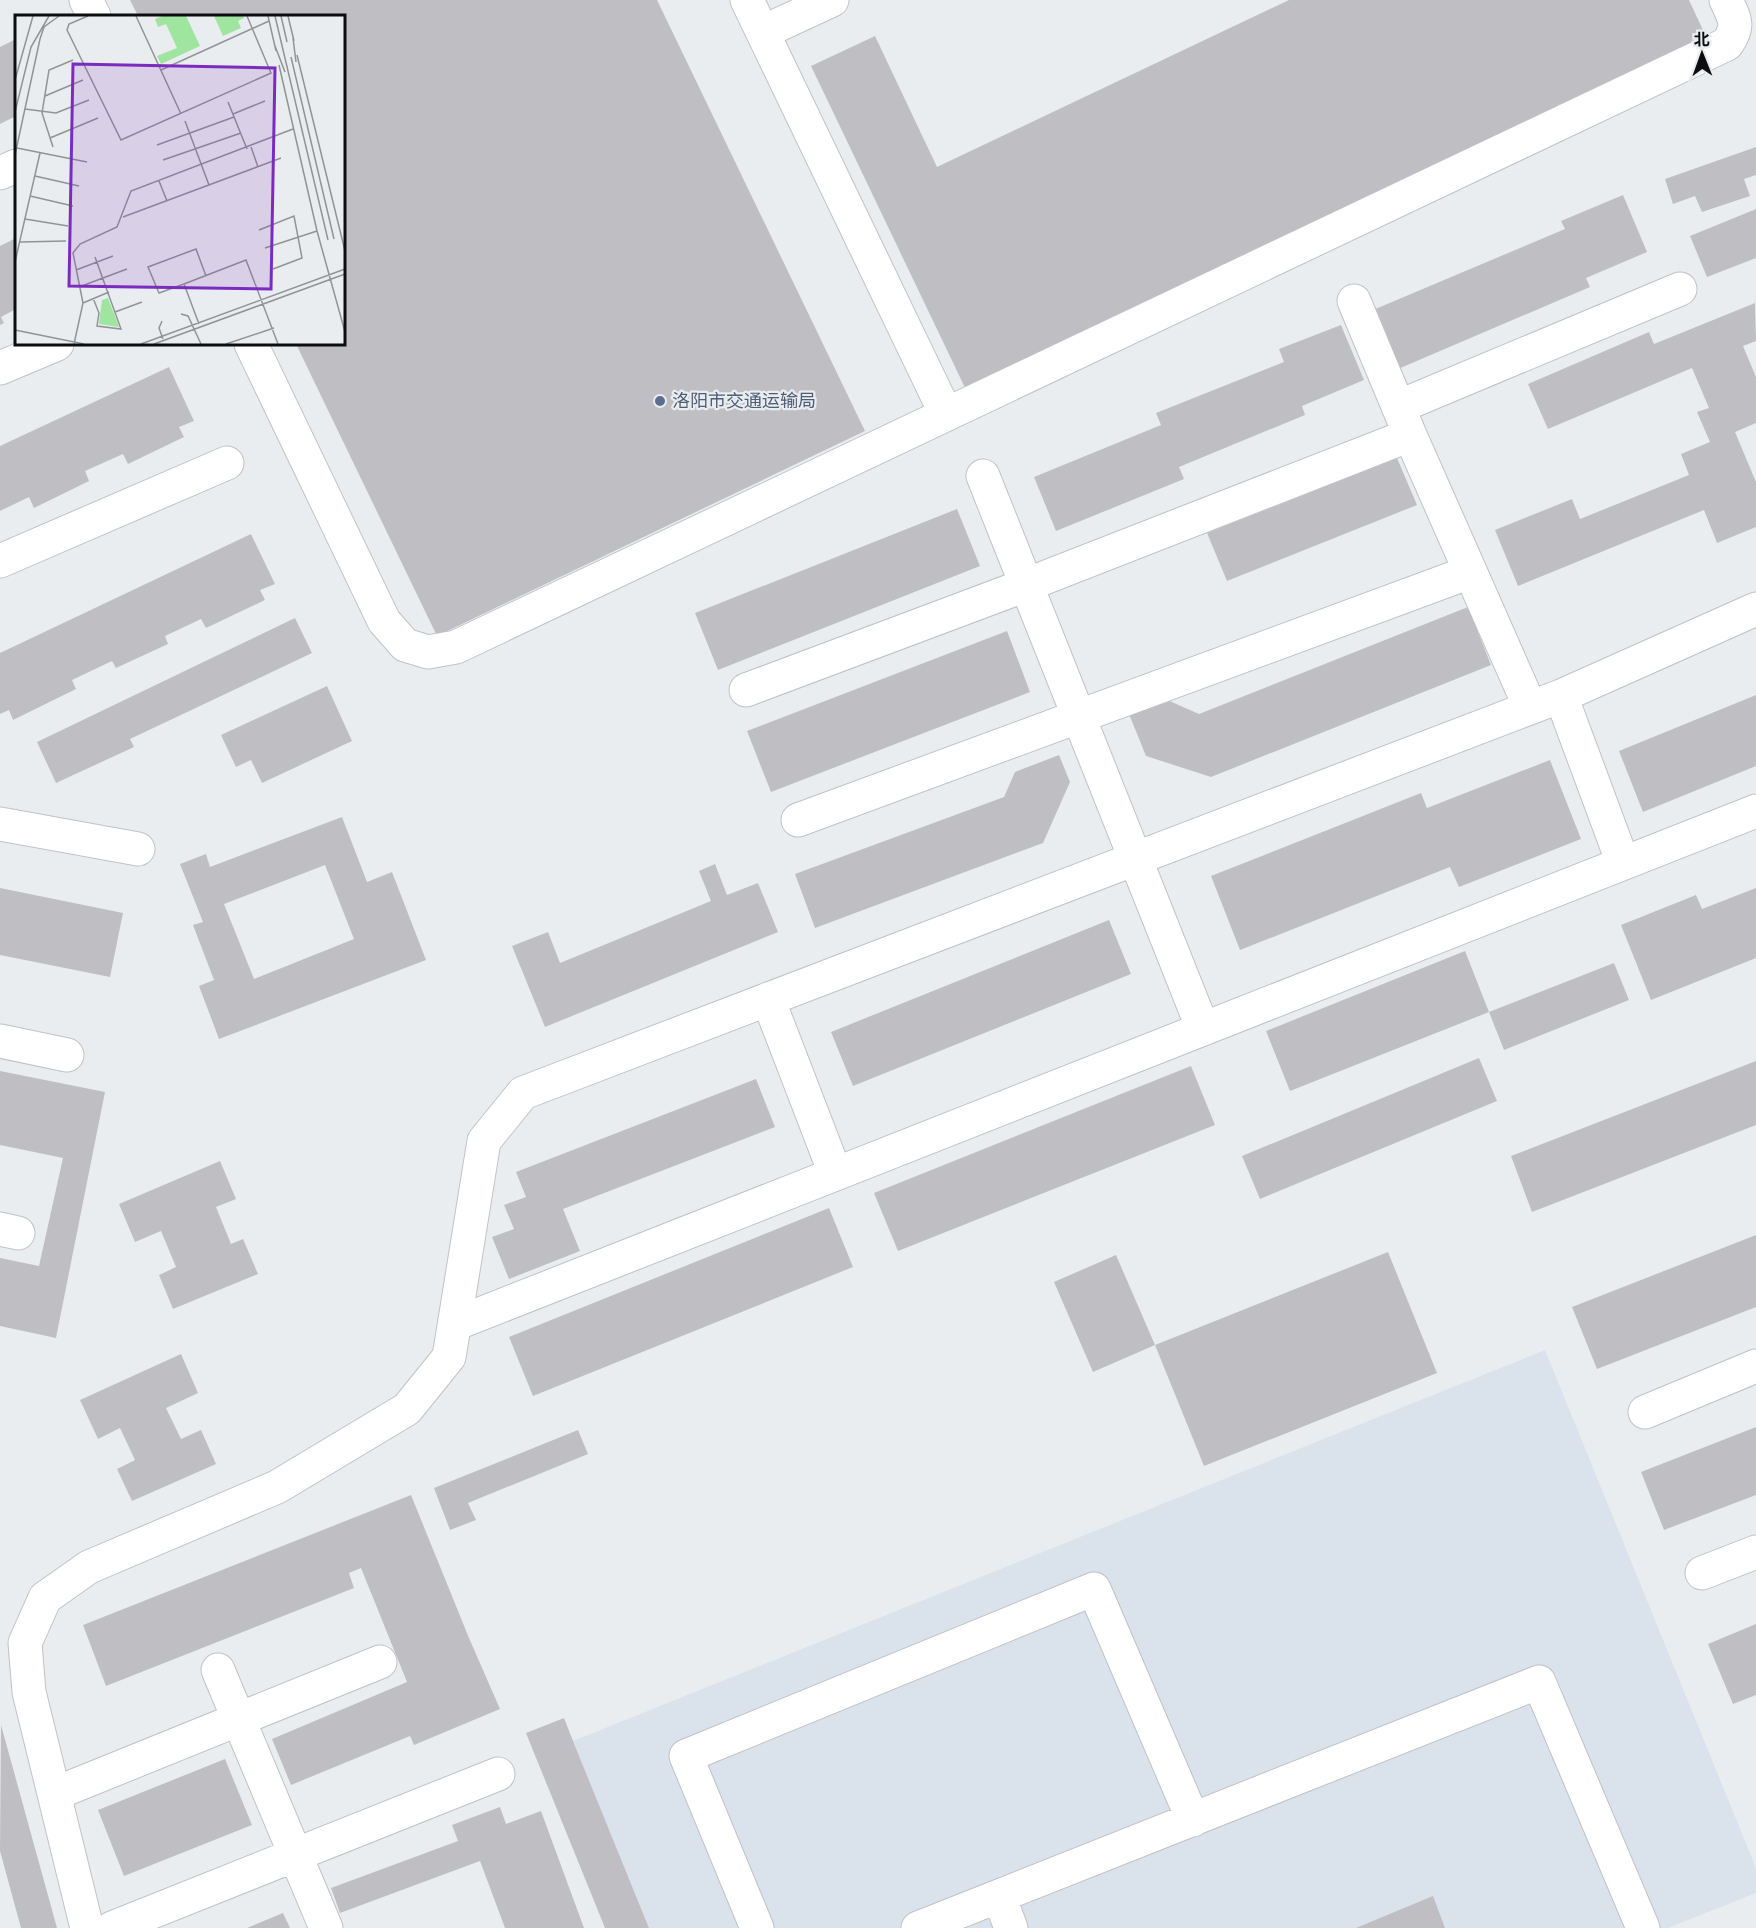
<svg xmlns="http://www.w3.org/2000/svg" width="1756" height="1928" font-family="'Noto Sans','Noto Sans SC',sans-serif">
<style>
.built{fill:#dae2ec}
.building{fill:#bfbfc3;fill-rule:evenodd}
.lines{fill:none;stroke-linecap:round;stroke-linejoin:round}
.minor-casing{stroke:#c0c2c6;stroke-width:35}
.minor{stroke:#fff;stroke-width:33}
.service-dot{fill:#5c6f8a;stroke:#eaedf0;stroke-width:2}
.labels{text-anchor:middle;stroke-width:4.5;stroke-linejoin:round;paint-order:stroke}
.service-label{font-size:18px;fill:#4e5e75;stroke:#eaedf0;text-anchor:start}
.inset-road{fill:none;stroke:#919396;stroke-width:1.5}
.view{fill:#7b2cbf;fill-opacity:0.15;stroke:#7b2cbf;stroke-width:3}
.inset-edge{fill:none;stroke:#0c0d0f;stroke-width:3}
</style>
<rect width="100%" height="100%" fill="#eaedf0"/>
<path class="built" d="M1545 1350 1756 1868V1893L1668 1928H649L573 1741Z"/>
<path class="building" d="M130 0H657L865 431 437 636 296 344H344V16H138Z
M1289 0H1689L1709 43 968 394 811 66 875 36 937 167Z
M16 39V116L0 124V47Z
M1756 147V175L1744 179 1750 196 1702 212 1695 196 1673 204 1665 179Z
M1623 195 1647 252 1586 278 1590 287 1398 369 1373 310 1565 229 1561 221Z
M1756 209V258L1707 277 1690 236Z
M16 238V309L1 317 4 323 0 325V246Z
M1755 303 1756 341 1743 346 1756 377V423L1735 432 1756 482V527L1717 543 1704 510 1518 586 1495 530 1572 499 1580 519 1689 475 1681 454 1710 442 1697 412 1709 408 1692 368 1548 429 1528 384 1649 332 1654 344Z
M1341 325 1364 380 1302 406 1305 415 1179 467 1184 479 1056 531 1034 477 1161 425 1156 413 1284 362 1279 349Z
M169 367 194 421 179 427 184 437 128 464 123 454 85 471 89 481 34 508 29 497 0 511V446Z
M1397 458 1417 505 1227 581 1207 533Z
M957 509 980 566 718 670 695 613Z
M251 534 275 584 260 590 265 600 206 628 201 619 165 636 168 644 116 668 112 661 72 680 76 689 13 720 9 710 0 714V653Z
M1468 607 1491 665 1211 777 1146 756 1129 714 1165 699 1199 714Z
M295 618 312 653 130 739 134 747 56 783 37 742Z
M1007 631 1030 692 771 792 747 731Z
M327 686 352 741 262 783 251 760 236 767 221 735Z
M1756 695V766L1643 812 1619 751Z
M1059 755 1070 782 1043 843 815 928 795 874 1004 797 1015 772Z
M1550 760 1581 839 1459 887 1450 867 1240 950 1211 876 1421 793 1427 808Z
M342 817 367 882 392 872 426 960 219 1039 199 986 214 980 193 925 203 922 180 864 206 854 210 867ZM325 865 354 939 254 979 224 904Z
M715 864 727 895 758 883 778 932 545 1027 512 946 548 932 560 963 711 901 699 871Z
M0 888 123 913 110 977 0 955Z
M1756 888V958L1651 1000 1621 925 1696 895 1702 909Z
M1109 920 1131 974 853 1086 831 1032Z
M1465 951 1489 1012 1290 1091 1266 1031Z
M1614 963 1629 1000 1504 1050 1489 1012Z
M1479 1058 1497 1101 1260 1199 1242 1156Z
M1756 1061V1125L1532 1212 1511 1156Z
M1191 1066 1215 1125 898 1251 874 1193Z
M0 1071 105 1092 56 1338 0 1326V1258L39 1266 63 1158 0 1145Z
M756 1079 775 1127 563 1209 580 1251 509 1279 492 1237 514 1229 504 1205 526 1197 516 1172Z
M220 1161 236 1199 216 1207 231 1244 243 1239 258 1274 173 1309 159 1275 176 1267 161 1231 135 1242 119 1204Z
M829 1208 853 1267 533 1396 509 1337Z
M1756 1235V1307L1597 1369 1572 1307Z
M1388 1252 1437 1373 1204 1466 1155 1345 1093 1372 1054 1282 1116 1255 1155 1345Z
M181 1354 198 1393 166 1408 181 1439 201 1430 216 1464 132 1501 117 1469 135 1460 120 1428 98 1439 80 1400Z
M1756 1427V1495L1664 1530 1641 1472Z
M578 1430 588 1454 468 1503 476 1520 450 1530 434 1488Z
M411 1495 469 1638 500 1709 414 1745 410 1736 291 1785 272 1739 407 1682 361 1568 349 1573 354 1588 106 1686 83 1625Z
M1756 1624V1695L1733 1704 1708 1644Z
M564 1718 573 1741 649 1928H605L526 1733Z
M1 1725 57 1928H21L0 1851Z
M225 1759 252 1825 124 1876 98 1810Z
M500 1807 506 1824 541 1811 584 1928H505L480 1861 340 1913 331 1888 458 1841 452 1825Z
M1433 1896 1445 1928H1356Z
M283 1913 290 1928H247Z"/>
<g class="lines">
<g class="minor-casing">
<path id="minor" d="M86 0 94 16
M747 0 946 414
M763 32 832 0
M0 173 16 166
M1354 301 1410 435 1530 707
M251 344 384 621 405 645 428 652 456 647 1727 44C1740 25 1735 20 1726 0
M0 368 57 344
M1398 407 1680 289
M983 476 1203 1029
M0 561 227 463
M746 690 1026 585 1410 435
M1561 696 1623 863
M798 820 1470 572
M0 824 138 849
M768 999 835 1173
M0 1041 67 1055
M0 1229 18 1233
M455 1324 1756 811
M1645 1412 1756 1366
M1702 1573 1756 1552
M218 1670 326 1928
M54 1794 380 1662
M87 1928 29 1692 25 1643 45 1598 89 1567 277 1487 407 1409 449 1357 484 1141 523 1093 1561 696 1756 609
M112 1928 498 1774
M757 1928 686 1756 1094 1589 1193 1820
M918 1928 999 1896
M1011 1928 999 1896 1539 1682 1643 1928"/>
</g>
<use href="#minor" class="minor"/>
</g>
<circle class="service-dot" cx="660" cy="401" r="6"/>
<g class="labels">
<g class="service-label">
<text x="672" y="407">洛阳市交通运输局</text>
</g>
</g>
<g transform="translate(15 15)">
<rect width="330" height="330" fill="#eaedf0"/>
<path d="M147 1H171L185 31 146 49 142 41 162 33 151 9 143 12 140 4ZM199 1H228L229 3 223 6 226 13 208 21ZM93 283 104 312 84 309 87 285Z" fill="#9fe59f"/>
<path class="inset-road" d="M73 1 54 9 52 15 106 125 256 58 232 1M121 1 166 99M253 1 261 36M260 1 313 225M266 1 272 27M273 1 279 26M278 23 281 47M260 31 270 57M282 40 330 236M276 42 319 224M264 50 302 216 330 317M146 55 254 6M0 65 18 1M30 81 68 65M213 87 232 134M10 94 41 98 74 85M0 97 16 32 34 1M218 99 250 86M170 106 194 170M35 123 83 103M142 130 219 102M38 132 27 98 34 55 58 45M236 132 243 152M2 133 72 147M0 140 25 24 29 12 44 1M148 145 226 118M20 161 64 171M144 166 152 186M15 181 58 191M108 202 266 143M10 204 53 211M244 215 279 201 287 243 258 254M5 227 51 226M250 233 302 216M0 247 25 138M61 255 98 241M169 269 144 278 133 252 181 234 191 261M64 272 112 254M78 283 84 298 82 311 106 314 80 242M68 288 94 277M100 297 127 287M166 299 173 301 186 329M147 306 144 313 148 324M184 309 169 269 231 245 263 329M0 315 69 329M59 329 68 288 58 238 65 229 102 212 116 176 278 114M126 329 330 254M139 329 330 259M211 329 259 313"/>
<path class="view" d="M58 49 260 53 256 274 54 271Z"/>
<rect width="330" height="330" class="inset-edge"/>
</g>
<g transform="translate(1702 54) rotate(359)" stroke="#eaedf0" stroke-width="4.5" paint-order="stroke">
<path d="M0-4.5L10 22L0 15L-10 22Z" fill="#0c0d0f"/>
<text y="-9" font-size="16" font-weight="bold" text-anchor="middle" fill="#0c0d0f">北</text>
</g>
</svg>
